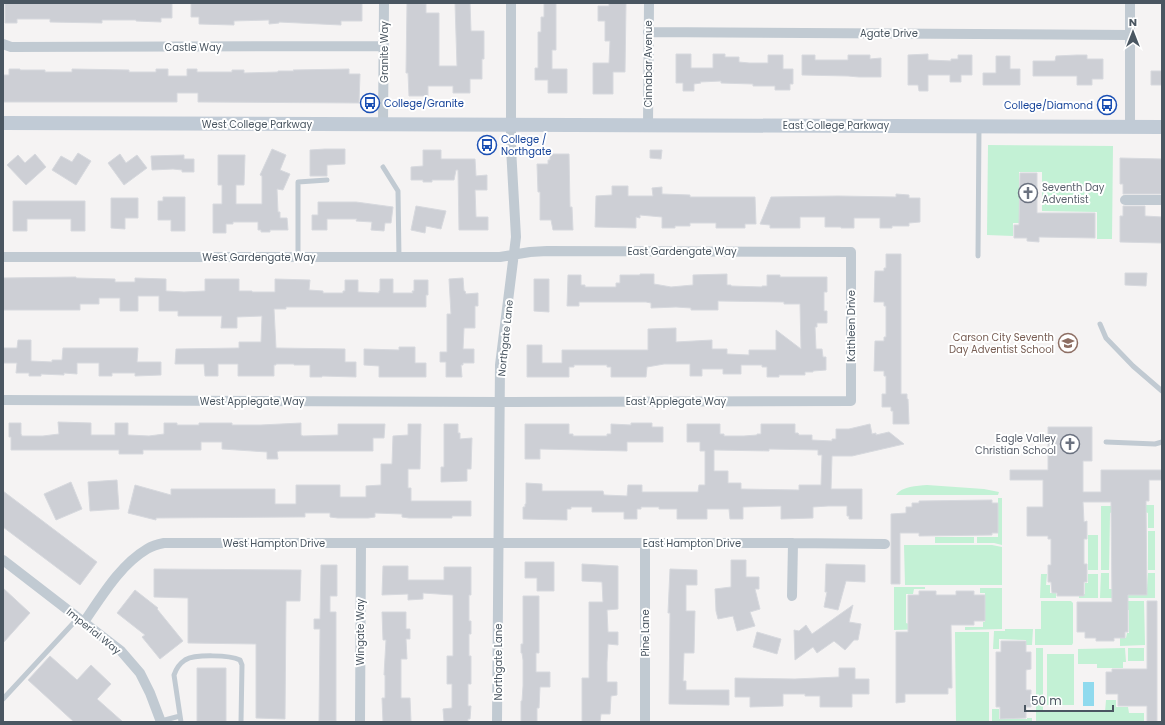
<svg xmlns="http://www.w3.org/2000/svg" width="1165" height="725" font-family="Poppins,sans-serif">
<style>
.green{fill:#c3f1d5}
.water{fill:#90daee}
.building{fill:#cdcfd5;stroke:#d7d9de;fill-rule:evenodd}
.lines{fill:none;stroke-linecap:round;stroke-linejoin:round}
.service{stroke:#c1cad2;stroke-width:5}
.minor{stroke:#c1cad2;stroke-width:10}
.secondary{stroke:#c1cbd6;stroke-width:14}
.labels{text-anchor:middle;stroke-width:4;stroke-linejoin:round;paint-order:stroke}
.street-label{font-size:10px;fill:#4a5661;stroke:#fff}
.transit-label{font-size:10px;fill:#164399;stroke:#fff;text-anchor:start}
.worship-label{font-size:10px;fill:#5b616d;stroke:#fff;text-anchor:start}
.education-label{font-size:10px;fill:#785e54;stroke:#fff;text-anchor:end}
</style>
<rect width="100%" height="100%" fill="#f5f3f3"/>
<path class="green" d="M988 145 1113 146 1112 239H1097V212L1042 211V172H1019V223H1013V236L987 235Z
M927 485 984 489 999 492 998 495H896C902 486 917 486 927 485Z
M998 498H1002V545L994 543H977V537H998Z
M1145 505H1154V528H1148V513L1145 512Z
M1101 506H1113L1112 512 1110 513 1109 570H1101Z
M1148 531H1155V570H1148Z
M1088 535H1098V570H1088Z
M935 537H974V543H935Z
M904 545H992L1002 547V585H905Z
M1101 573H1109V589H1113L1147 588 1148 573H1155V598H1100Z
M1041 574H1047L1046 585H1050V593H1056V598H1040Z
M1088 574H1098V598H1079V594H1085V583H1088Z
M894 587H925V589H914L913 594H906V623L926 629 894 630Z
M980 588H1002V629L965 630V627H983V622H985V593H980Z
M1041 601H1071L1073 603V643L1072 645H1035V629H1041Z
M1127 601H1144L1145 645 1120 646V638H1126L1127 633H1129V610H1127Z
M1005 629H1033L1032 645H1026V640L999 639V649H993L994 631H1005Z
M955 632H989V722H956Z
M1036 648H1043V712H1105L1106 700H1116V707H1128L1129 713H1144V722H1036Z
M1125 648 1126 662H1123V668H1097V664H1078V649Z
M1128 648H1144V661H1128Z
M1047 654H1074V705H1047Z
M992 709H999V719H1027V718H1032V722H992Z"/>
<path class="water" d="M1083 682H1094V706H1083Z"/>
<path class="building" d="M5 3H172V18H161V22L136 21V20H102V23L50 22V19H17V23H5Z
M191 3H362V21H341V25L279 22V23L269 24V20L234 21V25L199 24V17H191Z
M407 3 426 4V13H439V66H457L455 3H470L471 31H484V59H482V79H470V93H453V86H428V96H409L408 73H406Z
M544 3H556V50H552V69H567V93H548V80H535V68H538V32H541V17H544Z
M609 3H626L625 72H613V94H593V63H609L610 41H605V21H598V6H609Z
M676 54H691V68H713V54H725V57H739V62L749 63H768V55H783V69H793V84H790V90H775V86H753V84L721 83V81L700 82 701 83 694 84V91H683V83H676Z
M928 54V60L951 61V59H958V55H972V75H961V82H950V75H928V91H919L918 85H908V55Z
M802 55H815V60H848V55H870V59L881 58V77H859L848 76 802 75Z
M1077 55H1087V59H1103V79H1092V85H1077V76H1033V61H1055L1056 56Z
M996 56H1010V69H1020V85H983V73H996Z
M9 69H20V70H45V72H72V69L129 70V72H156V69H168V76H187V69H197V72H232V70H244V73L278 72V71H294L293 70 349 69V74H360L359 103 198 102V93H177V102H3V75H9Z
M1151 71H1162V85H1151Z
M272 149 286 155 280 170 290 174 283 190 277 189 278 212H280V218H287L288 230H270V232H261V230H258V222H233V224H226V233H213V204H222V185H218V155H245L244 185H236V204H262V176L260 175Z
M325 149H345V164L327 165V176H310V150Z
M423 150H441V159H475L476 176 487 175V190H475L476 217H488V230H459L458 170H456L454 180H432V182H423V180H411V167L423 166Z
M650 150H662L661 159 650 158Z
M78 153 91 161 76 185 52 170 61 156 72 162Z
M35 154 46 167 26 185 7 165 18 155 25 163Z
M120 154 126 163 137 155 147 168 124 185 108 163Z
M550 154H569L570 207H572L573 230H553L551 220H540V192H538L537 164H548V160H550Z
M184 155V159H194V172H182V170L173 169 152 170 151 156Z
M1120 158 1162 159V194H1123V184H1120Z
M1020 173H1037V213H1095V238L1039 237V242L1027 241V238H1014V225H1019Z
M612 186H628V196H653L652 188 662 187V194L690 195V197H755L756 224H745V228H716V223H690V226H675V228H662V217L640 215V218L636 217V228L595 227 596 196 612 195Z
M896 194 909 195V198H920V222L909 223V226H892V228H880V218H854V228H841V227H825V217H800V228H770V225L760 224 771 197 838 196 896 197Z
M163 197H185V231H171V220H158V201H163Z
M111 198H138V218H125V229L111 228Z
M13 201H85V231H71V219H27V231H13Z
M318 202H356L393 207 391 223H385L384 231 371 230 372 222 356 221 357 219H327V230H312V215H318Z
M416 206 446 211 441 229 426 226 425 233 411 230Z
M1123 206H1145V216L1162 217V243L1120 242V216H1123Z
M886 254H901V394H907V399H908L909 424H893V411H891V407H882V394H886V376H884V371H874L875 341H884V337H886V306H884V302H874L875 271H884V268H886Z
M1125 273H1147L1146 286 1125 285Z
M640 274H654V284L671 287 693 285V275L727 274V285H731V286L762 287V286H767V275H780V277H827V292H824V311H827V323H817V327H815L816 349H822L823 357H826V370L813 371V372H805V375H779V377H767V367H762V365H741V374H723V369H702V376H690V364H664L647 367 646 377H611V367H607V365H574V367H569V377H527V345H542V363H562V350H648V329L676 328V342L712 340V349H727V354L749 355V350H776V330L801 349 800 304H784V302L718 301V310H691V308L676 307 651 308V303L646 302H579V306H567L568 275H581V285H585V287H616V283H620V275H640Z
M76 277V278L115 279V282H135V278L166 279V291L184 292 205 291V279H239V291H252V292H275V279L310 280 309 290 323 291V293H343V291H345V280H358V292L379 293V291H380V279H393V293H413L412 291H414V280H428V295H426V307H286V309H274L276 348 345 349V362H356V377L322 376V377H310V365H294V364H276V365H274V376H238V364H218V376H205L204 364H175L176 349 239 348V342H261L262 316 237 317V328H221L222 316H178V311H159V296H138V311H120V298H99V304H80V310H3V278Z
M463 278 464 291H465L466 294 478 293V306H475V328H464L463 349H474V363H463V365H461L462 377H446V362H440V352H447V314H451L449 279Z
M534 279H549V312L534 311Z
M18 340H31V361L52 362V360H62L63 348H138L137 362H161V375L135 376V373H112V376H99V363H77V374L64 373V375L41 374V376H29V373H16L17 363H3V348H17Z
M399 347H415V363H426V377H379V366L364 365V349L399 350Z
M58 422 91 423V435H115V423H128V435L149 436 164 434V423H177V425H199V423H232V425H261L301 423V435L303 436 338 435V424H385L384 438H373V451H279L277 452 278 459H267V452L222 449V442H201V450H143V454H119V450H11V437H9V423H21V434L22 436H43L59 434Z
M631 423H652V427H663V442H627V451L540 449V459H525V424H569V434H573V436H607V434H611V424L631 425Z
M408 424H421L420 469H408V488H411V501H471V516H452V518H409L402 517V514L375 513V517L368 518H338L330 517V513H305V517H299L156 518V520L128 513 135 485 171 495V489H275V504H296V485H340V497H366V486L381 485V464H392L393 436 408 435Z
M444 424H458V433H460V439L472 438 471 469H467V481L441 482V467H444Z
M687 424H720V434H724V436H744L757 435V434H761V424H795V433H798L799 435H812V440L832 441V439H836V429H849L870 424 872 434 876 433V435L889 432 904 444 852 456H832L831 489H862V519H849V516H847V506H828L813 507V518L781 519V506L743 507V519H730L729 509H707V519H677V509H659V507H641V509H637V519H624V512H592V507H571V509H567V520L523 519V507H525V504H526V483L542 484V491H603L604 495 627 496 628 485H642V492H698L699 485H705V451H700V442H687ZM769 449 818 450V455H822L821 485H799V490L741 489V483H728V471H714V450L769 451Z
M1048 427H1092V461H1083V492H1101V470H1162V480H1149V501H1146L1147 595H1128V632H1125V638H1114V641H1096V638H1085V632H1077V602H1112L1111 502H1083L1084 522 1087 521V539H1084V564H1087V582H1084V596H1057V593H1052L1051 582H1048V565H1051V539H1048V536H1027V507H1043V480H1010V470H1048Z
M117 480 119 509 90 511 88 482Z
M71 482 82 509 56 520 44 494Z
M3 491 97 562 80 585 3 527Z
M992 500V503H998V533H992V535L919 536V533H900V584H891V514L906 513V507H912V503H919V501Z
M731 560H746V577H759V589H755L760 609 750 612 755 626 737 631 733 616 718 619 716 611 715 589 731 587Z
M525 562H554V591H537V578H525Z
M582 564 618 566V609L607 610 608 632H618V645L608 644 607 662V682H617V695L611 696 610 714H601L600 722H582V678H589V602H603L602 582 582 581Z
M826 564 865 565V582L846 581 838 610 824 607 827 592H825Z
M321 565H337V596H330V612H336V721H319L320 629H314V619H320Z
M383 566H408V580H444V567H471V595H469V621H471V634H469V656H471V684H468V706H471L470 719H468V722H444L443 709 452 708V684H447V656H453V595L423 593V599L408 600V594L382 595Z
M154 569 301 570 300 601H286L285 719 256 718V644L188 643V598L154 597Z
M670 569 697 570V585H686V611H695L694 653H684L683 681H686V690H729V705L669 704 670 613H668Z
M3 588 30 613 3 643Z
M135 590 158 608 157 609 183 641 160 659 142 637 145 635 117 613Z
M919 591H936V595H956V591H974V595H985V621H974V625H951L952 688H948V694H905V702L896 703V632H908V595H919Z
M523 596H539V653H536V672H550V687H540L539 708H537V722H521V701H522L523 686V660L522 653H521V644H523Z
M1147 601H1157V722H1147V706H1118V694H1106V672H1112V669H1147Z
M853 605 849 622 861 624 858 640H854L845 650 834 641 817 653 813 647 795 660 794 630 799 631 806 625 812 634Z
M382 612H406V629H410V639H406L407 659H401V698H410L411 722H383L382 698H385V675H384L386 640H383Z
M757 632 781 639 777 654 753 647Z
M1001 641H1026V652H1031V669L1026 670V690H1031V707H1026V718L1000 719V707H996V652H1001Z
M50 656 77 680 91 665 111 684 97 699 123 722H74L28 680Z
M197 668H226V722H197Z
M839 668H855V679H869V694H852V707H820V696H805V694H783V706L750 707V697H735V678L795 679 839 677Z"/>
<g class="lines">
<path class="service" d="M383 167 398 191 399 258
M978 256 979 127
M298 257V182L327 180
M1100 324 1106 338 1133 366 1162 391
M1106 442 1155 444 1162 442
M3 699 79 617
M161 721 180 716
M181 722 174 675C176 669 179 664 185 660 195 654 230 655 240 660L242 665 241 722"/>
<path class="minor" d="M648 32 1130 35
M3 44 11 47 384 46
M383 125 384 3
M648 125 649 3
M1130 127V3
M1125 200H1162
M3 257H500L530 252 547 251 851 252V401L500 402 3 400
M645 543V722
M3 560 121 651 140 673 150 693 161 722
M792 596 793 543
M84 622C102 596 120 565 147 549 152 546 159 544 164 543H793L885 544
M360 722 361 543
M497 722 500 365 516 237 511 148V3"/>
<path class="secondary" d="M3 123 1162 127"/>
</g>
<defs>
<g id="bus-ring" transform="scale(1)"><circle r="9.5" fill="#fff" stroke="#1a4fb4" stroke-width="1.5"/><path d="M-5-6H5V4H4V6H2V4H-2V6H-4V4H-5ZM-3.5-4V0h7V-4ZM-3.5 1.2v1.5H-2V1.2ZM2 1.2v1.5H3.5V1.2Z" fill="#1a4fb4"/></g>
<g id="church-ring" transform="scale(1)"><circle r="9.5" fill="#fff" stroke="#6b7280" stroke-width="1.5"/><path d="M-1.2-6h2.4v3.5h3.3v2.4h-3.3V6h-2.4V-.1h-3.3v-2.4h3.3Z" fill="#6b7280"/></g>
<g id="school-ring" transform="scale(1)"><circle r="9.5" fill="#fff" stroke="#8d6e63" stroke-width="1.5"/><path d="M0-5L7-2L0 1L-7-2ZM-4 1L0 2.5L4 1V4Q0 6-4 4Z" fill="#8d6e63"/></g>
</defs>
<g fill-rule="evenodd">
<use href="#bus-ring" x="370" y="103"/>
<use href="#bus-ring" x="1107" y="105"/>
<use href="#bus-ring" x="487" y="145"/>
<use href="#church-ring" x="1028" y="193"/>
<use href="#school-ring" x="1068" y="343"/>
<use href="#church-ring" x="1070" y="444"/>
</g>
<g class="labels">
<g class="street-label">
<text x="889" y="37">Agate Drive</text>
<text x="193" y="51">Castle Way</text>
<text transform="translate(384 52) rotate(-90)" y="4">Granite Way</text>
<text transform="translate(648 64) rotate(-90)" y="4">Cinnabar Avenue</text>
<text x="257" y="128">West College Parkway</text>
<text x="836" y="129">East College Parkway</text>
<text x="682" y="255">East Gardengate Way</text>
<text x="259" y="261">West Gardengate Way</text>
<text transform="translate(851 326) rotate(-90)" y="4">Kathleen Drive</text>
<text transform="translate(505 338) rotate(-84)" y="4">Northgate Lane</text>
<text x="252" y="405">West Applegate Way</text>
<text x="676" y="405">East Applegate Way</text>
<text x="274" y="547">West Hampton Drive</text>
<text x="692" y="547">East Hampton Drive</text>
<text transform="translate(94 631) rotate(39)" y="4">Imperial Way</text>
<text transform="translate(360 632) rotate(-90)" y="4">Wingate Way</text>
<text transform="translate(645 633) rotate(-90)" y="4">Pine Lane</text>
<text transform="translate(498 662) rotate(-90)" y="4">Northgate Lane</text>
</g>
<g class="transit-label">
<text x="384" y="107">College/Granite</text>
<text x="1093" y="109" text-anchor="end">College/Diamond</text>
<text x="501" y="143">College /<tspan x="501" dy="12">Northgate</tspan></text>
</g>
<g class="worship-label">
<text x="1042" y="191">Seventh Day<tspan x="1042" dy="12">Adventist</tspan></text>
<text x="1056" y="442" text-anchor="end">Eagle Valley<tspan x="1056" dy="12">Christian School</tspan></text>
</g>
<g class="education-label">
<text x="1054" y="341">Carson City Seventh<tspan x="1054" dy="12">Day Adventist School</tspan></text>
</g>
</g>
<rect width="1165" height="725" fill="none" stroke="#4a5661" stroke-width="8"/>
<g transform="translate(1133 32)" stroke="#ffffff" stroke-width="3" paint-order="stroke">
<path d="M0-3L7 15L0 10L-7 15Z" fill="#4a5661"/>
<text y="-6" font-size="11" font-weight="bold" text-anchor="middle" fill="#4a5661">N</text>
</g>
<path d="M1025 705v6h88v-6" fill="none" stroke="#4a5661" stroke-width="2"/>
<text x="1031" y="705" font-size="12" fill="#4a5661" stroke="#ffffff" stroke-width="3" paint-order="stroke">50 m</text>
</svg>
